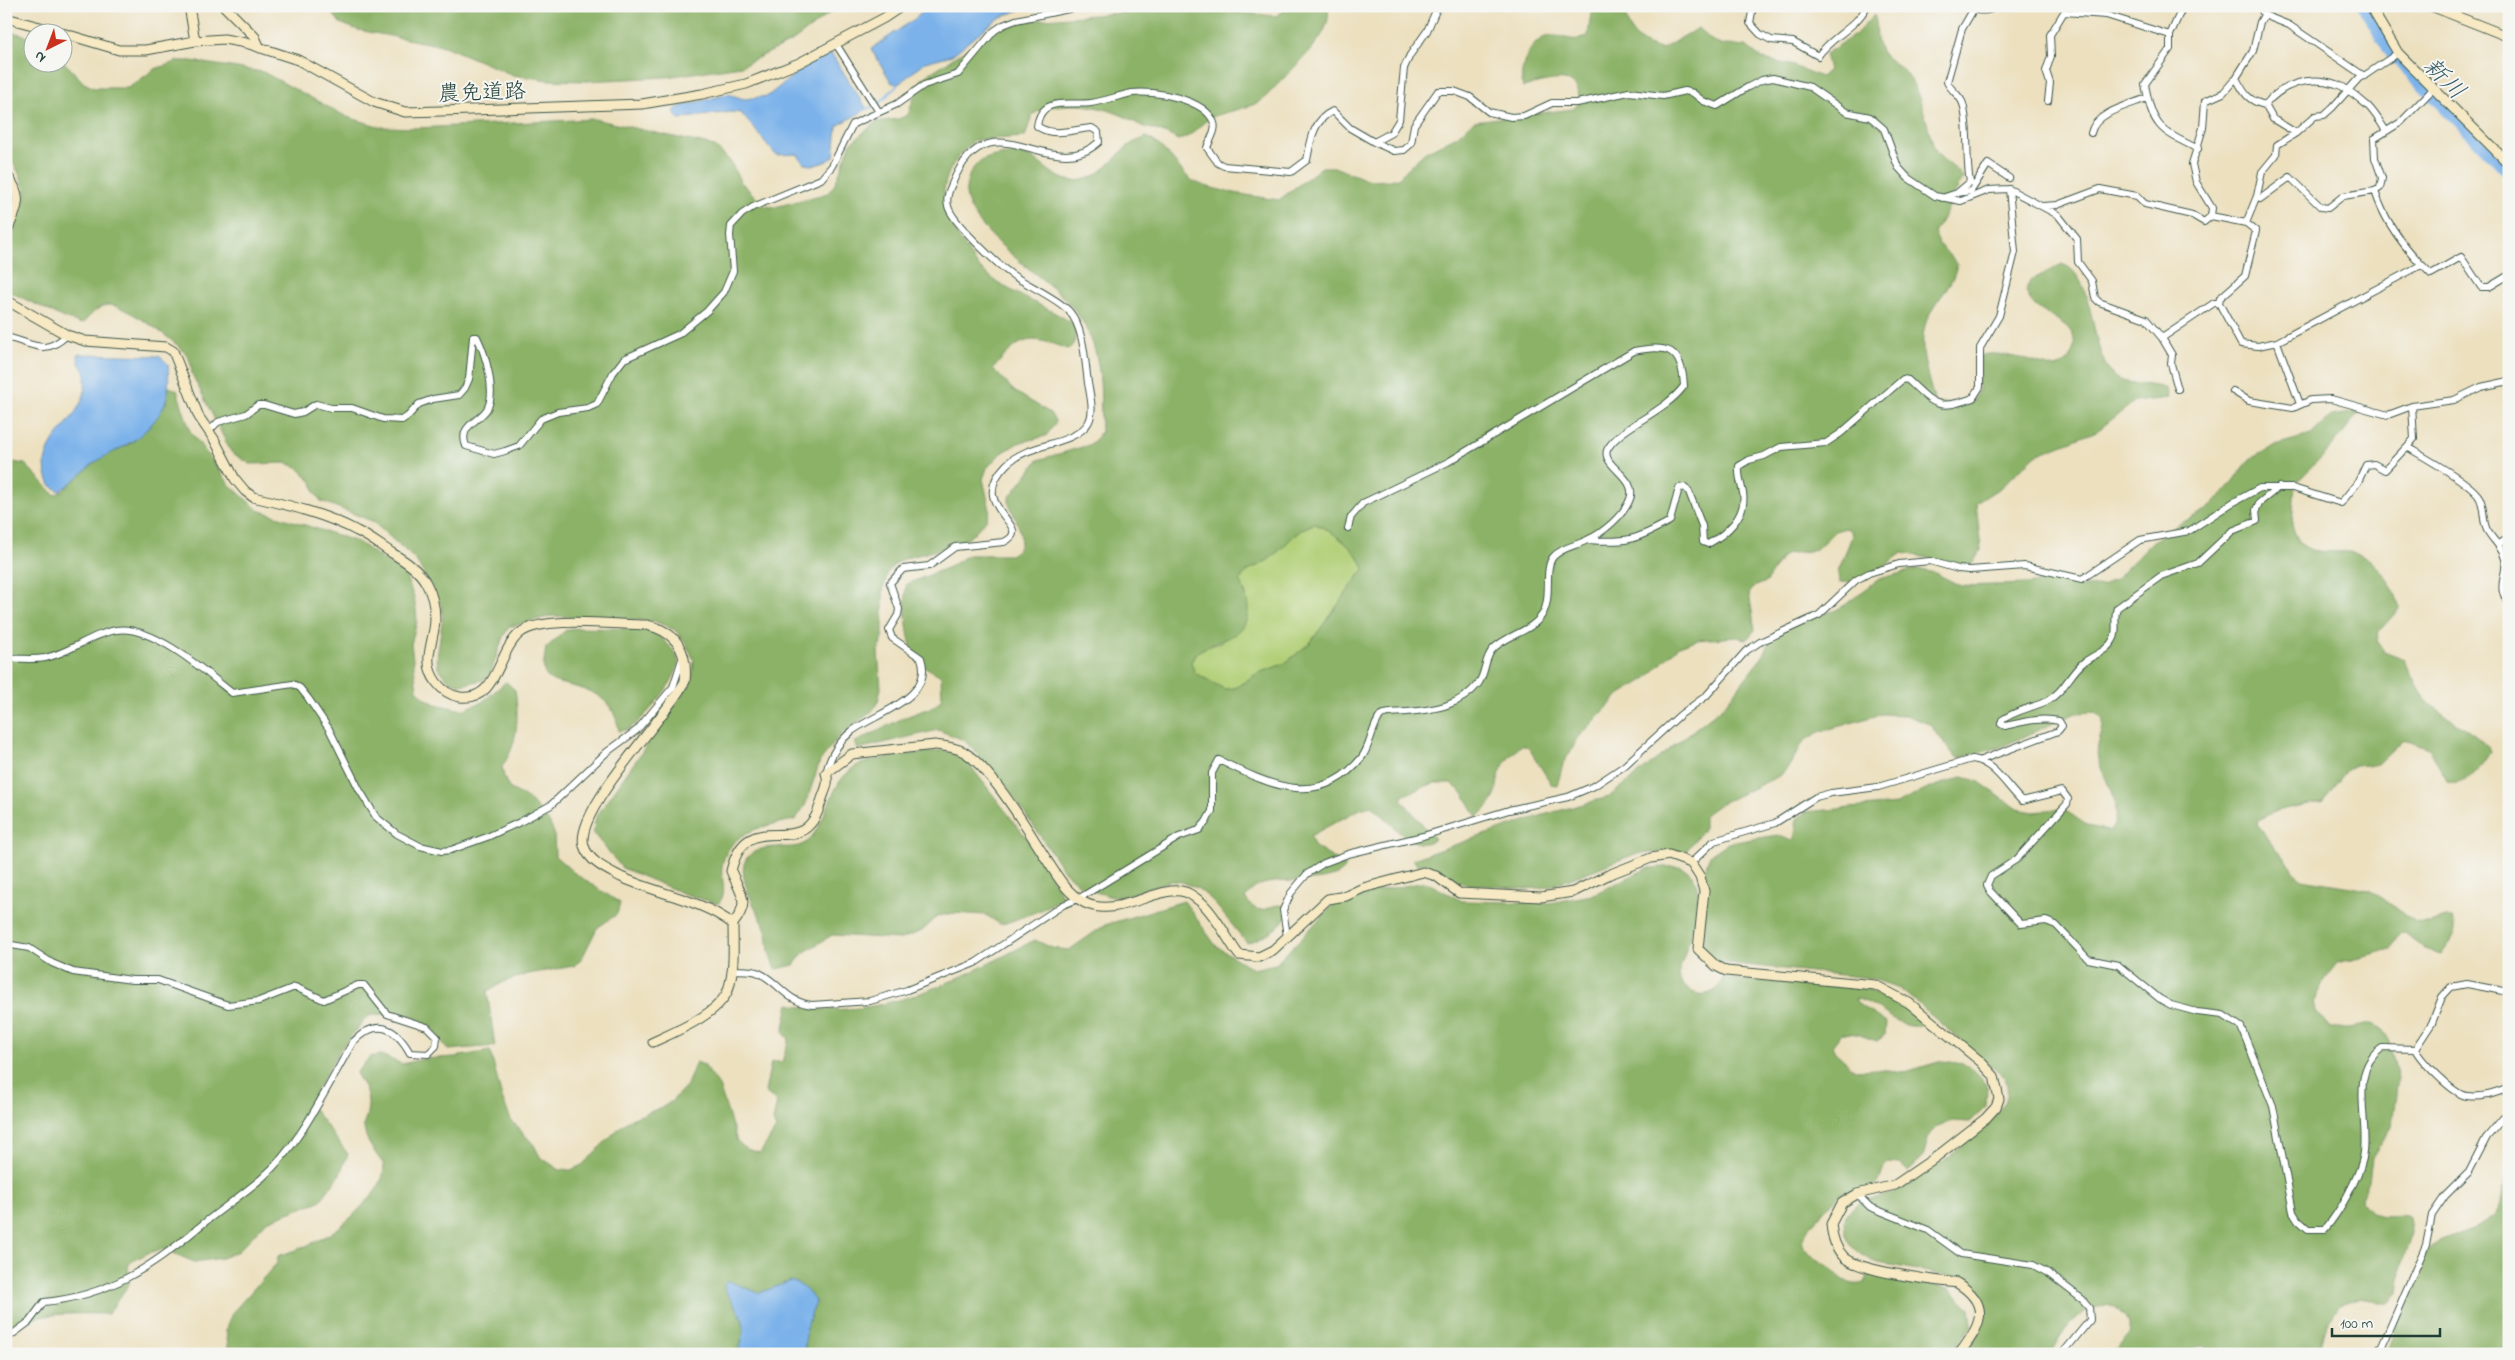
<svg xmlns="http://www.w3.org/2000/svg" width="2515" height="1360" font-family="'Indie Flower','Klee One',sans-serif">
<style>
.green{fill:#b1cf76;stroke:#688655}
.forest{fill:#8cb267;stroke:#56784e;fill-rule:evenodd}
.water{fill:#7cb2ea;stroke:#4e788f}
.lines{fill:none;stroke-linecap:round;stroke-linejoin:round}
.stream{stroke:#7cb2ea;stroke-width:2}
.river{stroke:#7cb2ea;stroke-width:12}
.street-casing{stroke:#3e5549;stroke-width:8}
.secondary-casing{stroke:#3e5549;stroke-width:11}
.street{stroke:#fff;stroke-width:6}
.secondary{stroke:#f6e9c3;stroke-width:9}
.labels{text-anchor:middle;stroke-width:4;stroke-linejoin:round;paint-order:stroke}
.street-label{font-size:22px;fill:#1f3d34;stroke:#f6f6f2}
.water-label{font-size:24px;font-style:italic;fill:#365a62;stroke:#f6f6f2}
</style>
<rect width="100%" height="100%" fill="#f6f6f2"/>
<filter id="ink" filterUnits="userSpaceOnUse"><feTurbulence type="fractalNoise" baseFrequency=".02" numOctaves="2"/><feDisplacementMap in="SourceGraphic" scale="10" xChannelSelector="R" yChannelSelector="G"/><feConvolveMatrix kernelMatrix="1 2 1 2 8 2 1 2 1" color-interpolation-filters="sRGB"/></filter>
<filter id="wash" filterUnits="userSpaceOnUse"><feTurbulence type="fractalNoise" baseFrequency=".0096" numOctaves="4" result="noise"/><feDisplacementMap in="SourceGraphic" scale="20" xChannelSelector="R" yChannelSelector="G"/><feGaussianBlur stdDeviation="1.12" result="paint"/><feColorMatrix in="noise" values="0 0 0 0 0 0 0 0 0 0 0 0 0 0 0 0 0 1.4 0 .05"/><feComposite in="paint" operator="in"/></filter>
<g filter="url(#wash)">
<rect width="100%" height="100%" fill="#ece0bf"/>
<path class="green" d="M1314 524C1329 527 1361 553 1364 569L1310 643 1284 664 1258 673 1235 688 1224 689 1195 673 1190 663 1199 650 1220 643 1238 631 1246 595 1240 580C1245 570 1259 566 1268 560 1284 549 1294 530 1314 524Z"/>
<path class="forest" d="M327 6H839L793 41 741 66 666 77 587 81 548 80 513 75 444 46 358 30 340 23Z
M1292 6H1327C1336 32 1299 61 1284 78 1276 85 1268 96 1259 102 1244 110 1220 112 1209 119 1197 126 1193 137 1178 140 1163 131 1158 131 1142 126 1135 123 1129 118 1121 115 1096 104 1056 99 1032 115L1025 137 974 140C967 148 957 157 952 166 936 195 946 220 963 244 969 253 976 265 984 272 1011 295 1046 305 1075 325 1075 336 1077 345 1067 349 1028 334 1021 336 993 369L1014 391 1050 413 1056 422 1046 436 1018 443 999 455 987 468 983 479 990 510 986 520 970 537 960 544 906 558 895 564 888 572 883 589V636L878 653 881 688 877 705 870 713 839 736 820 761 805 806 795 820C766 825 728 831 722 866 720 879 729 892 718 904L685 894 622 868 593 833 596 817 692 681 694 660 686 644 675 630 654 621 551 616 509 627 503 637 490 675 483 680 461 685 450 682 438 668 437 658 443 616 441 605 416 560 372 521 321 501 315 493 312 482 297 467 286 463 250 464 231 452 192 374C191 367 191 361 187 355 178 342 125 305 110 305 99 304 89 317 82 324L62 317 6 290V257L26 192 18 171 6 152V31L24 35 32 41V62L63 61 84 83 94 88H128L155 69 178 61H191L263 72 347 117 381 127 417 128 594 119 714 146 730 161 740 181 764 206 775 207 828 193 835 184 851 143 876 122 898 119 908 115 918 85 924 77 1009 22 1180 8 1276 16Z
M1592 6H1625C1625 31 1639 45 1662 49L1698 28 1711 40 1723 45 1746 46 1763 59 1794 66 1821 77 1829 70 1825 54 1855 35 1874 15C1879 26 1874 38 1880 49 1885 60 1897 63 1905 72 1921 90 1927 126 1934 148 1938 160 1957 166 1963 178 1952 196 1947 216 1934 232L1939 244 1957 264C1954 284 1938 298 1929 315 1915 342 1928 376 1935 403L1973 401 1978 391 1979 357C1992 347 2039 364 2055 368 2064 366 2068 361 2072 353 2086 317 2031 320 2026 290L2030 281 2062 264C2097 275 2088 352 2114 377 2124 385 2152 383 2166 389L2168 398 2134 402 2097 431 2036 455 2001 487 1976 503 1981 550 1972 564C1948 566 1926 556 1902 553L1867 579 1839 583 1838 572 1852 536 1851 531 1846 528 1835 531 1815 550 1787 554 1782 557 1766 582 1751 588 1749 593 1755 630 1747 639 1737 637 1696 640 1679 646 1646 679 1620 694 1579 737 1563 764 1557 786 1552 785 1530 750 1526 746H1520C1515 752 1508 758 1504 764 1491 788 1505 795 1477 817L1464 794 1451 783H1434L1404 795 1401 799 1435 839C1409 856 1389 816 1371 806L1360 809 1310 836 1315 847 1346 866C1340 886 1282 878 1263 884 1255 886 1250 892 1245 898 1264 925 1270 895 1290 909 1285 926 1263 938 1247 943L1211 899 1197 888 1182 882 1171 881 1130 894 1112 897 1083 888 1065 872 1004 783 964 740 938 730 858 749 854 743 903 718 935 706 942 698 941 676C935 672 923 667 918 661 907 649 903 599 907 584L949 567 968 555H1010C1032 545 1015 519 1009 504V498L1038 460 1089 445 1097 438 1101 431C1100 391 1104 361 1084 324 1079 315 1071 305 1063 297 1039 274 969 229 966 194 965 190 967 184 968 179 971 169 977 162 988 158 1000 154 1020 151 1032 158 1048 168 1061 185 1082 180 1102 176 1113 159 1127 147 1132 142 1141 140 1147 137 1166 147 1174 164 1189 178 1202 190 1259 197 1279 200L1322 167H1334L1365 179 1387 181 1398 178 1424 153 1457 136 1474 121 1573 109 1579 103C1582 67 1543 82 1523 87 1517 71 1530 38 1550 36 1565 35 1572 44 1588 36ZM1314 524C1329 527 1361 553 1364 569L1310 643 1284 664 1258 673 1235 688 1224 689 1195 673 1191 663C1198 632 1272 652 1240 580 1245 570 1259 566 1268 560 1284 549 1294 530 1314 524Z
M169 387 177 390 190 431 230 485 258 510 358 542 405 575 414 597 416 609 417 621 411 644 417 690 425 698 435 704 462 710 482 702 506 682 515 690C519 715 518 746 502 766L504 777 509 788 529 799 549 822 554 833 555 856 573 872 620 903 617 914 597 928 582 958 574 966 528 974 506 981 487 991 495 1046 448 1050 433 1029 413 1017 402 1015H370L365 1019 339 1051 309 1103 348 1154 339 1176 320 1201 267 1221 238 1251 222 1258 194 1262 164 1249 148 1253 131 1262 128 1266 129 1284 108 1314C74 1314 35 1310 6 1332V461L25 464 55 495 64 490 75 477 99 459 133 442 166 403Z
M2359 412 2335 443 2295 484 2292 524C2294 533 2299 545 2309 549 2323 554 2341 550 2356 553 2374 556 2399 591 2399 609L2379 631 2377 642 2384 652 2405 660C2411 674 2416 689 2427 701 2442 717 2484 736 2490 752 2482 766 2466 788 2447 781L2429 748 2408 740 2402 741 2378 764 2355 766 2347 770 2322 802C2300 806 2277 808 2258 820L2257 825 2301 879 2369 890 2417 922 2430 923 2446 918H2452C2461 932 2448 943 2441 954L2424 949 2404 933 2398 934 2391 949 2337 963 2326 977 2314 1000 2316 1011 2330 1028H2348L2371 1024 2381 1028 2388 1038 2398 1078 2392 1126 2372 1157 2369 1180 2362 1198 2363 1204 2371 1213 2383 1216 2406 1215 2410 1218 2412 1233 2402 1263 2398 1294 2389 1303H2378L2362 1297 2340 1304 2327 1322 2319 1354H2221L2203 1346 2192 1348 2190 1354H2111L2130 1333C2126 1302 2101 1298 2079 1316 2066 1326 2059 1340 2051 1354H1965C2018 1282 1952 1277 1896 1266 1888 1264 1877 1264 1870 1260 1851 1250 1844 1239 1844 1218 1861 1194 1875 1202 1897 1191 1922 1179 1991 1128 2004 1104 2009 1095 2008 1087 2005 1078L1899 988 1870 978 1717 962 1708 954 1702 945 1706 866 1710 855 1728 843 1778 835 1789 840H1794L1797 819 1805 812 1896 804 1932 787 1962 777 1978 781 2017 809 2034 812 2063 809 2088 826 2109 831C2129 815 2102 776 2098 759 2094 744 2107 730 2102 717L2093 712 2076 713 2001 747 1963 757 1958 758 1953 754 1929 724 1906 715 1882 714 1819 732 1804 741 1789 766 1781 775 1718 805 1708 812 1704 816V828L1687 850 1635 854 1549 887 1526 889 1466 884 1449 879 1426 863 1417 865 1413 859 1543 815 1609 797 1724 706 1763 656 1770 642 1790 622 1834 611 1845 605 1879 579 1917 569 1935 573 1961 586 2026 584 2053 580 2084 587 2103 586 2118 577 2152 542 2170 529 2208 509 2231 485 2250 459 2278 444 2311 435 2331 416Z
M577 628C591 629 645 627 653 632 662 638 676 650 678 661 680 677 644 720 630 728 628 730 623 730 619 731 610 673 550 695 544 671 543 664 545 655 546 648L566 630Z
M944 750 965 759 1032 845 1063 897 1041 910 1006 923 1000 924 986 915 954 913 938 916 922 931 901 939 832 935 803 953 794 965 777 969C764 953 772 940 763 923 749 895 721 849 776 847 787 847 800 849 809 840 823 825 828 801 839 783 843 776 853 766 861 764 883 756 920 754 944 750Z
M1648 868C1658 868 1674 865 1683 868 1717 884 1683 951 1678 976 1686 997 1714 1003 1723 978L1867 989 1912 1011 1925 1022C1905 1039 1878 1000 1855 999L1858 1004 1886 1023 1885 1035 1877 1041 1857 1034 1842 1033 1832 1046 1835 1052 1855 1070 1877 1069 1905 1072 1942 1061 1964 1064 1974 1070 1987 1086 1986 1107 1970 1122 1952 1121 1936 1127 1929 1135 1923 1157 1908 1171 1900 1164 1888 1163 1884 1167 1878 1184 1840 1194 1809 1227 1801 1242C1806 1254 1814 1257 1824 1263 1838 1272 1845 1289 1865 1283L1869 1274 1949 1288 1970 1308 1972 1325 1950 1354H805C804 1335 808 1320 816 1303 810 1293 802 1284 791 1281L759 1293 728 1281 725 1290C742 1318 751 1321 737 1354H229L226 1329 232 1313 277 1263 278 1256C315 1244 337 1234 363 1205 375 1192 384 1183 384 1165 376 1153 366 1143 364 1128 363 1123 366 1118 367 1113 371 1096 364 1087 356 1073L370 1057 381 1055 402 1064 423 1059 455 1057 490 1051 502 1098 511 1120 534 1145 540 1157 560 1170H571L582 1165 622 1125 631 1119 663 1107 672 1101 687 1085 696 1062 704 1065 719 1086 737 1141 746 1149 760 1153 776 1129 773 1121 777 1102 765 1092 771 1062H782L789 1039 783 1032 789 1004C876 1026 960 978 1035 940L1052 948 1069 950 1105 925 1184 901 1216 946 1253 969 1276 964 1333 905 1370 892 1426 882 1462 901 1549 903 1592 895Z
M2509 1177V1354H2384L2388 1348 2425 1252C2443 1233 2474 1234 2494 1217 2504 1208 2500 1188 2509 1177Z"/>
<path class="water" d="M929 6H1029L997 19 952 55 925 62 900 83H892L871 49 916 18Z
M831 53 867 109 837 126 834 157C823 164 804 172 798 154L776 155 741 113 730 112 679 119 675 115V110L679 107 728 94 744 99 768 96 805 66Z
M78 354 160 356 168 364C170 394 168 408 146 430 141 434 137 439 131 442 119 450 106 455 94 463 87 469 65 489 59 491L50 485C31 445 73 429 84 395 86 388 85 379 85 372L79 363Z
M728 1281 759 1293 791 1281C802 1284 810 1293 816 1303 808 1320 804 1335 805 1354H737C751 1321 742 1318 725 1290L724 1285Z"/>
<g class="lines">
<path class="stream" d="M879 104 897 85V81
M863 110 872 107"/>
<path class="river" d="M2363 6 2391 53 2509 172"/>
</g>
</g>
<g filter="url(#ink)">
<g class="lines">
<g class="street-casing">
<path id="street" d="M1753 6 1750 23 1760 34 1771 40 1793 42 1818 56C1832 36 1856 28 1867 6
M1911 6H1933
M1965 6C1974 11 1988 13 1996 6
M2183 6 2170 35V49L2145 84C2153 128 2160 130 2198 149
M2260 6 2264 15 2289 25 2364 76 2398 53
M836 44 879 112
M2236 78C2244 93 2248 101 2265 105L2273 119 2296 133
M2048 101 2050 83 2046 71 2051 56 2050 35 2064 12 2106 15 2170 35
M2265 105C2282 84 2309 75 2336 84 2347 87 2359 99 2368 106 2375 113 2381 123 2386 131
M2091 133C2095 112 2130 105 2147 98
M1374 142 1391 133 1399 120 1404 68 1410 55 1427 31 1438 6
M2375 191 2380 188 2382 178 2375 158 2374 139 2401 122 2433 89
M1957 193 1971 191 1988 164 2009 178
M2257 196 2260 199 2290 177 2321 207 2328 208 2343 196 2375 191C2385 224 2407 251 2431 274L2461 257 2481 287H2489L2509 275
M1942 198 1957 193 1970 182C1965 157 1970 130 1963 104 1961 96 1951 91 1947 82L1962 29 1973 10
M2043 206 2057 205 2100 189 2137 196 2145 204 2192 215 2204 222 2211 216 2246 223
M2211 216 2212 208 2196 182 2192 164 2203 128 2205 101 2223 93 2236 78 2253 51 2260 22 2264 15
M2219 303 2220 298 2245 276 2256 231 2246 223 2257 196 2262 172 2276 155 2277 145 2296 133 2315 116 2324 115 2332 108 2360 77 2364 76
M6 337C33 343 44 357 67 335
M2162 338 2172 355 2171 364 2178 389
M2277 342 2300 404
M2233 391 2249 401 2293 408 2311 400 2331 399 2388 415 2412 406 2454 400 2481 387 2509 381
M208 428H212L218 422 246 414 258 405H264L294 414 303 412 316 404 331 408H352L383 419 402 420 408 416 419 404 433 399 459 395 465 388 469 379 473 337H477C485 353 497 392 487 409 479 422 458 425 466 446L494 454 505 451 519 446 541 419 558 412 588 408 597 404 613 373 624 359 679 334 707 311 724 292 733 271 730 235 731 226 742 214 753 207 821 179 832 166 853 124 897 104 924 85 958 74 994 31 1003 25 1016 20 1083 6
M2407 447C2424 457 2470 482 2479 497 2485 506 2482 521 2487 530 2493 541 2502 546 2505 559 2508 576 2495 586 2509 603
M1588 540C1627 543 1636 540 1670 521L1679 488 1685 487 1689 492 1702 526 1703 542 1708 544C1726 534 1747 516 1743 493 1741 483 1738 476 1739 466L1749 460 1764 456 1781 447 1826 443 1841 433 1903 379 1908 380C1935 405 1937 411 1973 398L1980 387V348L1999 316 2015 252 2009 189
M2499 544 2509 538
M6 659C19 658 33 660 45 658 70 653 91 634 116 630 152 624 206 672 232 693L293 684 300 688 308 698 329 729 359 789 376 817 397 834 420 846 442 851 451 850 487 837 520 822 551 805 607 752 637 730 673 687 683 656
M1981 760 2058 731 2062 726 2059 721C2040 717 2023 722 2005 726L2001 724 2002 720C2016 710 2032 708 2047 701 2064 692 2070 673 2084 662 2095 654 2108 651 2114 638 2118 629 2113 618 2117 608L2161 576 2198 563 2232 531 2257 521 2256 510 2259 503 2279 487
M826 773C830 756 838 742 852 731 876 713 935 698 921 658L892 638 889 630 898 615 899 609 890 583 903 569 929 566 955 547 1004 542C1038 526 964 508 1006 465 1027 443 1069 446 1086 426 1096 415 1090 396 1088 383 1085 361 1084 328 1069 311 1057 298 1027 285 1011 274 997 264 951 221 948 206 946 199 949 190 952 184 989 93 1050 187 1099 142L1098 132 1092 128C1074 129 1053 138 1037 126 1038 119 1040 113 1045 109 1056 100 1077 105 1091 103 1104 101 1118 96 1132 93 1154 90 1206 99 1214 123 1217 130 1209 141 1207 148L1218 163 1224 166 1291 172 1307 160C1311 140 1313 120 1333 111L1350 128 1374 142 1394 151 1404 150 1411 144 1414 125 1438 91H1454L1470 97 1489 112 1511 117 1524 116 1552 103H1577L1629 92 1663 96 1685 91 1693 93 1703 101 1717 106 1748 87 1762 80 1773 78 1810 87 1846 112 1870 117 1884 129 1898 167 1908 178 1935 196 1961 201 1989 190 2009 189 2058 215 2077 239 2078 262 2092 281 2095 298 2099 302 2146 319 2162 338 2214 303H2219L2241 344 2258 346 2277 342 2421 265
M1691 863 1714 841 1775 823 1816 797 1831 793 1878 787 1972 759C1994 762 2007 787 2022 801L2062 791 2068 799 2067 804 2017 859 1991 876 1987 885 1990 891 2021 924 2046 921 2056 925 2088 959 2118 965 2160 999 2171 1005 2197 1012 2223 1015 2241 1027 2273 1106 2293 1212 2298 1220 2308 1229H2325C2339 1213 2358 1179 2363 1158 2371 1124 2347 1072 2382 1048L2415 1049
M1287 936 1283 910 1291 893 1307 874 1324 863 1348 854 1423 836 1509 810 1568 797 1594 786 1624 766 1680 715 1706 696 1746 651 1760 642 1819 615 1856 580 1869 573 1899 564 1930 561 1958 569 1970 570 2025 566 2082 579 2140 540 2189 531 2232 503 2260 488H2293L2341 503 2358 482 2366 465 2374 464 2385 470 2414 439 2412 406
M6 944 29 948 52 963 73 972 132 980H158L228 1005 259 1001 295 987 324 1000 358 985H364L387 1014 427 1027 437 1037 436 1046 428 1054 410 1053C395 1026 376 1018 353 1042 326 1088 302 1143 262 1178 242 1195 220 1210 199 1227 152 1267 108 1296 44 1302L29 1322 6 1339
M731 970C739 971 751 969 759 973 779 982 786 1002 812 1005L870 1001 907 990 975 963 1063 905 1078 899 1179 837 1199 830 1206 822 1212 811V773L1219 760C1269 785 1320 810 1362 757 1371 745 1371 728 1381 715 1388 712 1398 713 1407 712 1434 710 1460 706 1478 684 1486 674 1484 658 1493 649 1506 635 1531 632 1542 615 1553 597 1543 570 1553 557 1562 547 1576 546 1587 540 1603 533 1624 515 1630 499 1639 477 1598 465 1608 448 1624 424 1664 413 1684 386 1682 348 1667 344 1634 351L1448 462 1363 503 1351 517 1348 528
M2415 1049 2432 1023 2442 997 2451 987 2467 984 2509 992
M2415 1049C2421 1061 2454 1095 2467 1096 2482 1098 2494 1094 2509 1088
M1857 1194 1870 1207 1928 1230 1961 1254 2033 1265 2048 1273 2083 1300 2089 1307 2090 1320 2062 1354
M2375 1354 2382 1346 2426 1245 2432 1215 2445 1196 2469 1172 2487 1137 2509 1111"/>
</g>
<g class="secondary-casing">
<path id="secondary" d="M189 6 195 41
M224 6 255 37 260 48
M2370 6 2398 53 2509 164
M2431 6 2509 37
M6 18 59 32
M62 33 119 50H146L195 41 224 39 246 43 298 60 374 102 405 112 441 111 642 104 702 94 746 84 799 63 884 18 902 6
M6 174C25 197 17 208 6 233
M6 300 67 335 85 341 166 347 173 351 199 417 214 439 235 479 245 491 253 497C288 505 326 514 357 531 370 537 381 546 392 553 405 561 419 570 426 583 432 594 435 606 435 619 435 631 430 644 429 656 427 675 441 694 460 697 498 702 497 652 520 633 543 615 616 625 646 625 676 631 688 651 685 681 668 716 573 811 584 846 589 862 608 870 621 877 658 894 700 899 733 924 733 944 735 970 728 990 719 1014 675 1032 653 1042
M733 924C751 901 741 895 731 871 748 800 803 868 821 802 824 791 830 784 826 773L852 754 935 745C944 746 955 747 964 752 992 769 1027 829 1045 857 1055 873 1067 894 1085 903 1118 919 1159 884 1185 892 1190 893 1197 899 1201 902 1216 915 1227 939 1239 955L1259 957 1273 950 1328 899 1346 896 1363 888 1423 872 1436 876 1459 893 1541 897 1573 892 1608 875 1651 858 1669 855 1691 863 1700 877 1704 891 1698 949 1716 966 1726 971 1875 985 1909 1003 1980 1061 1994 1076 1999 1099 1996 1107 1986 1118 1936 1157 1895 1185 1857 1194 1842 1203 1831 1224C1832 1236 1835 1248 1844 1257 1859 1272 1934 1280 1957 1283 1993 1305 1980 1327 1959 1354"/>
</g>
<use href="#street" class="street"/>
<use href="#secondary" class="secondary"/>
</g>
</g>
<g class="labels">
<g class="street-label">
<text transform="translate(482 91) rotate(-2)" y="8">農免道路</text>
</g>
<g class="water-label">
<text transform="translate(2445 78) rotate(45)" y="8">新川</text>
</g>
</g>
<rect width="2515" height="1360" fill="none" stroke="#f6f6f2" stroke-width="25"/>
<g transform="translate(48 48) rotate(222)"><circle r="24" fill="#f6f6f2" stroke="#a0aca6"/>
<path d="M0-4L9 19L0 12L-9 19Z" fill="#c8321e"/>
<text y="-8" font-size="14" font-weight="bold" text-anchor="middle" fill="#1f3d34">N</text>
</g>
<path d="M2332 1328v8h108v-8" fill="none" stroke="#1f3d34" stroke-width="2.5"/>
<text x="2340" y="1328" font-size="15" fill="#1f3d34" stroke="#f6f6f2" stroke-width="4" paint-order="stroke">100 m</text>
</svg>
